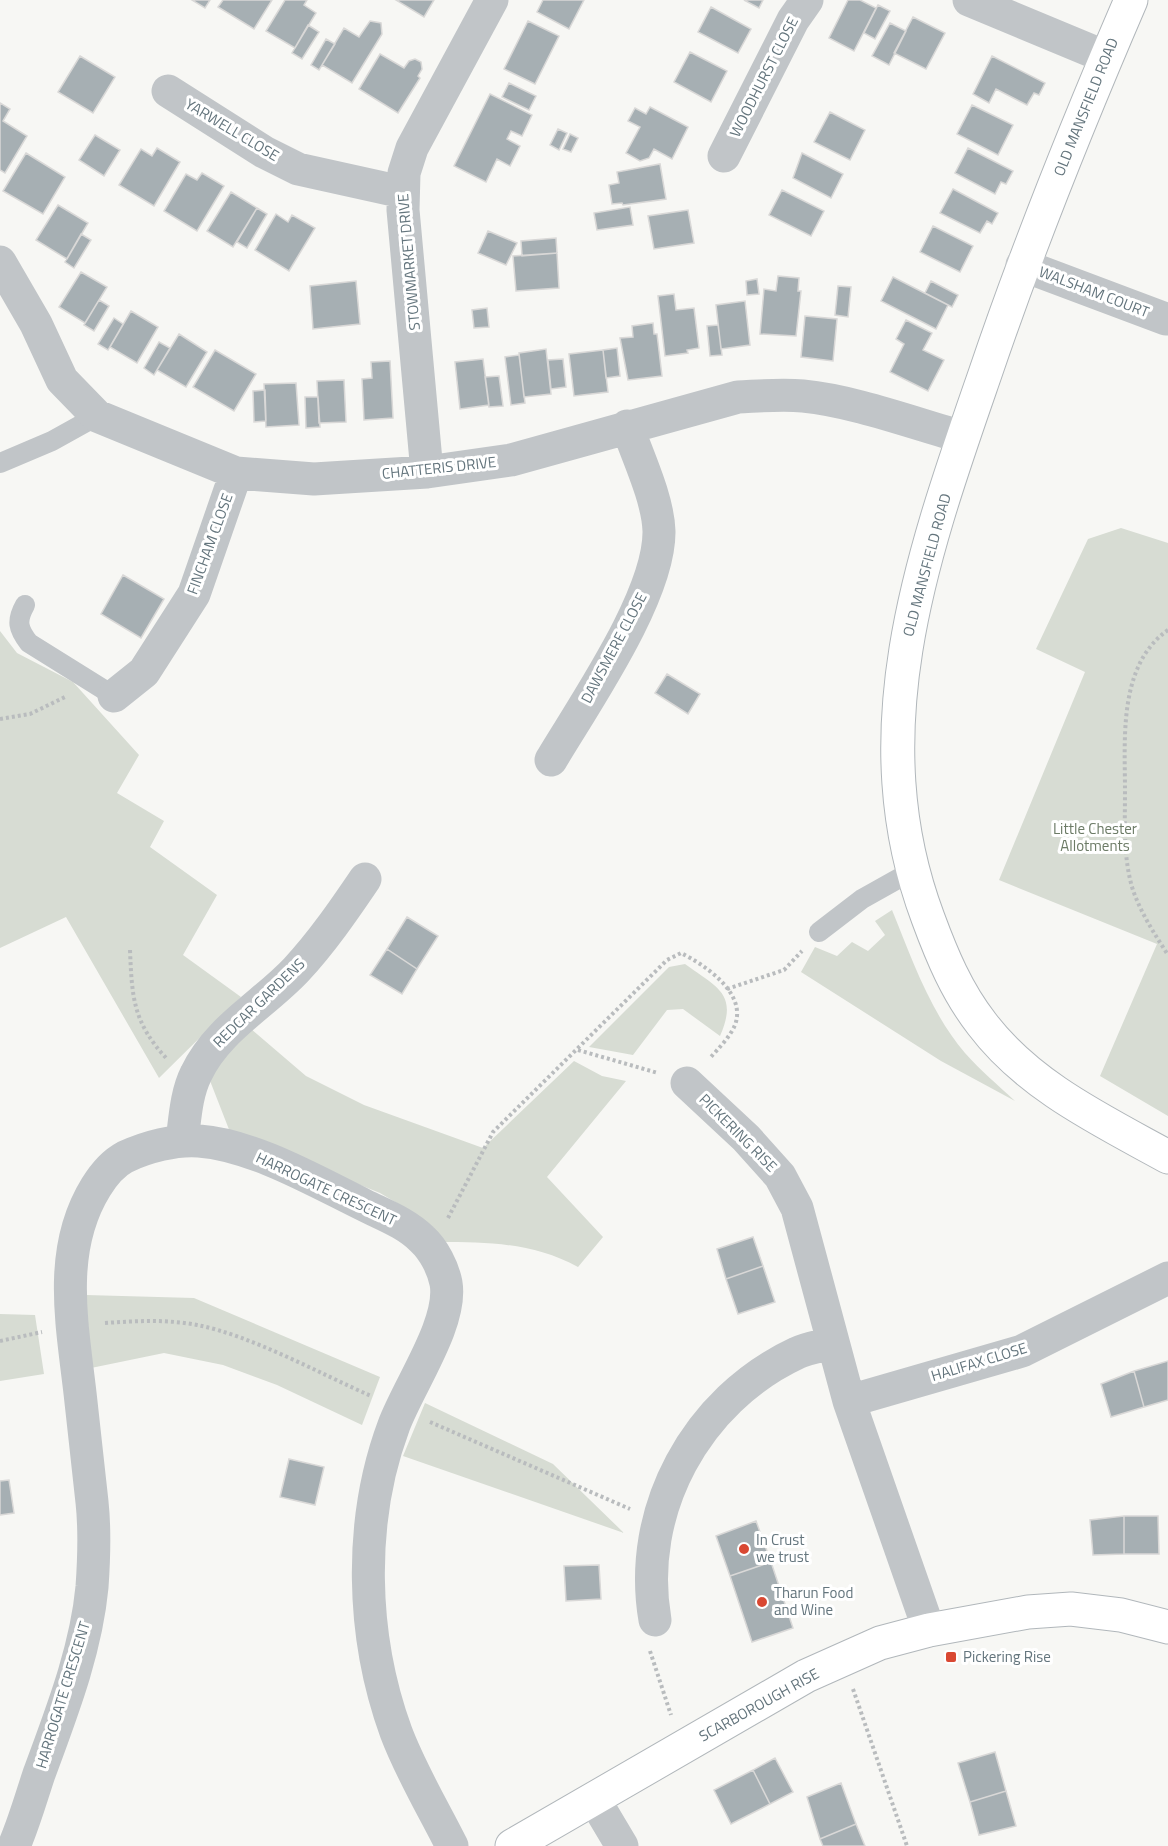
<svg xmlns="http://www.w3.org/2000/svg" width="1168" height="1846" font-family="'Titillium Web',sans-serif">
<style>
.green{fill:#d7dcd3}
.building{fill:#a6afb3;stroke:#d9d8d7;stroke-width:1.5}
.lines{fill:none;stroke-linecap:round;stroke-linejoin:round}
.secondary-casing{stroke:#b1b7bb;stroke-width:35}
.path{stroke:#b9bcbe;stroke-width:4;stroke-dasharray:3 3;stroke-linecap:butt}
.lane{stroke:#c1c5c8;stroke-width:20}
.street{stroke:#c1c5c8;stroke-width:33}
.secondary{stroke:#fff;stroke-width:33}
.poi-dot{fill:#d94832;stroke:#fff;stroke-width:2}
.labels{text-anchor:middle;stroke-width:6;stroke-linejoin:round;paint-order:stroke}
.street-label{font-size:15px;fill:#64757d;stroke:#fff}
.park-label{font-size:15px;fill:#6c7b66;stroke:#fff}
.poi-label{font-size:15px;fill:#64757d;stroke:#fff;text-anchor:start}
</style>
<rect width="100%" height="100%" fill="#f7f7f4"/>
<path class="green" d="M1121 528 1168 543V1116L1100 1076 1157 944 999 880 1085 672 1036 649 1088 539Z
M0 631 17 653 73 682 139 755 117 793 164 821 150 847 217 895 183 955 241 997 159 1078 66 917 0 948Z
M892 910C912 959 930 1012 965 1053 980 1070 998 1085 1015 1101L941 1061 801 972 815 947 837 956 852 942 868 951 885 935 875 921Z
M685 964C716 987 739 993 720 1036L683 1009 667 1010 633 1055 589 1047 669 967Z
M250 1028 306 1076 364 1105 483 1148 574 1061 602 1076 626 1081 547 1177 603 1237 578 1267C534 1243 489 1242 440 1242L402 1206 380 1193 230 1132 205 1068Z
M86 1295 194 1298 380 1377 362 1425 277 1385 223 1365 164 1353 91 1368Z
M0 1314 35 1315 44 1374 0 1381Z
M425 1403 553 1464 624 1533 403 1456Z"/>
<path class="building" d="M192 0H210L205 8Z
M223 0H272L254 29 218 7Z
M285 0H307L304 5 316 13 295 48 266 31Z
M396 0H434L424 17Z
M543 0H584L569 29 537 12Z
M744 0H763L759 8Z
M848 0H860L876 8 854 51 829 38Z
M878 5 890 11 875 39 864 33Z
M711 7 751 29 738 53 698 32Z
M913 17 945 33 926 69 894 53Z
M370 21 381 23 382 34 352 83 322 65 344 28 359 37Z
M528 21 559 36 535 84 504 69Z
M890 23 906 31 889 65 872 56Z
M308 25 319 32 302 59 292 53Z
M326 39 335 44 319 70 311 65Z
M690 52 727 71 711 102 674 82Z
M380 54 404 68 409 61 415 59 421 62 422 69 418 76 420 78 398 113 359 89Z
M80 56 115 77 93 113 58 92Z
M992 56 1045 83 1039 95 1034 93 1027 105 996 89 989 103 973 94Z
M509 83 536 96 529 110 502 97Z
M490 94 532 115 522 136 511 131 507 139 520 146 510 166 497 159 486 182 454 166Z
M0 103 10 109 3 121 27 136 5 173 0 170Z
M972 105 1013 125 998 155 957 134Z
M650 107 688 127 672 159 654 149 649 158 640 161 626 153 640 127 628 121 635 108 646 114Z
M830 112 865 130 850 160 814 142Z
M558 129 567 133 559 150 550 145Z
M570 134 578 138 571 152 563 149Z
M95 135 120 150 104 176 79 160Z
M157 148 180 162 154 206 119 185 141 149 152 156Z
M968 148 1013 171 1006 184 1001 182 995 194 955 173Z
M26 153 65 177 43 214 3 191Z
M802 153 843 174 831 198 793 178Z
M660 164 666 199 623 205 622 203 612 204 609 185 619 183 617 172Z
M202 173 224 186 197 231 164 211 186 174 197 180Z
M953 189 998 213 992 224 987 221 980 233 940 213Z
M782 190 824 211 811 236 769 215Z
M231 192 257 208 233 247 207 231Z
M58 205 88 223 67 259 36 240Z
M630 207 633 225 597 230 594 213Z
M257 208 267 214 247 248 237 242Z
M688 210 694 243 654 249 648 216Z
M276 214 288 222 292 215 315 228 289 271 255 250Z
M933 226 973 246 960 272 920 252Z
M488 231 517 243 506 265 478 253Z
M81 234 91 240 74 268 65 262Z
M556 238 557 253 522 256 521 241Z
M557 253 559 288 516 291 513 256Z
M81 272 107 287 85 323 59 307Z
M778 276 799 278 798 291H801L796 336 760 334 764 289 776 291Z
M893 277 948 305 936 329 881 301Z
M757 279 759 294 747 295 746 281Z
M356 281 360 324 313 329 310 286Z
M931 281 958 295 952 307 925 293Z
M838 286 851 287 848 317 835 315Z
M674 294 676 310 694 308 699 348 687 350 688 353 665 356 658 296Z
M99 300 109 306 94 331 84 325Z
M745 301 750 345 721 349 716 305Z
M487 308 489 327 474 328 472 310Z
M131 311 158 327 137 363 110 347Z
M805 316 837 319 833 361 801 357Z
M114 318 123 324 108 350 98 344Z
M906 320 932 333 923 350 944 360 928 391 890 372 904 344 896 339Z
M653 323 654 334H657L662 376 628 380 620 338 633 337 632 326Z
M718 325 722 355 710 356 707 326Z
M179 334 207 352 186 387 157 370Z
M159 342 170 348 154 375 144 368Z
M617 348 620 376 606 378 603 350Z
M546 349 551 394 524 397 519 353Z
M215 350 256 374 234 411 193 387Z
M603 350 608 392 574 396 569 354Z
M519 355 525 403 511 405 505 357Z
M483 359 489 405 460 409 455 362Z
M563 359 566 387 551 389 548 360Z
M390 361 393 418 364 420 362 379 372 378 371 362Z
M499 376 503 406 489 407 485 377Z
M344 380 346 422 319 423 317 381Z
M296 383 299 425 266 427 264 384Z
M265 390 266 421 254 422 253 391Z
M305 397H318L320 427 306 428Z
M123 575 164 599 141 638 101 614Z
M667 674 700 694 688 714 655 693Z
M407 917 438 936 417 969 387 949Z
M387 949 417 969 402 994 370 975Z
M753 1237 763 1266 726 1279 717 1249Z
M763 1266 775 1302 738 1314 726 1279Z
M1168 1361V1400L1144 1407 1134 1371Z
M1134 1371 1144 1407 1111 1417 1101 1384Z
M289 1459 324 1467 315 1505 280 1497Z
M9 1480 14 1513 0 1515V1481Z
M1124 1516H1158L1159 1554H1124Z
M1124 1516V1554L1093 1555 1090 1520Z
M756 1521 771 1562 730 1576 716 1536Z
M771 1562 793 1628 752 1642 730 1576Z
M599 1565 601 1599 566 1601 564 1566Z
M995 1752 1006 1791 970 1802 958 1763Z
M775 1758 793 1792 770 1804 753 1770Z
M753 1770 770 1804 731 1824 714 1790Z
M841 1783 856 1824 820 1839 807 1797Z
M1006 1791 1016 1826 979 1835 970 1802Z
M856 1824 865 1846H823L820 1839Z"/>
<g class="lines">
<g class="secondary-casing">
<path id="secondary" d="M1131 0C1078 123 1028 247 985 374 923 553 858 731 928 918 942 956 957 992 982 1024 1029 1086 1101 1120 1168 1157
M512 1846 806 1676 880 1643 929 1630 1028 1612 1071 1609 1121 1615 1168 1627"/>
</g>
<path class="path" d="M1168 630C1118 665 1125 739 1125 791 1125 823 1123 855 1132 887 1140 912 1154 933 1168 955
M0 719 30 714 67 696
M130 950C132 998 133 1023 168 1060
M727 989 784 970 802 951
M578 1050 658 1073
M448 1218 493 1132 667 960 681 953C705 965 747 993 735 1025 730 1037 718 1049 710 1058
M105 1323C136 1321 166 1319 197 1325 250 1335 321 1374 371 1396
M0 1341 42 1332
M430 1422 630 1509
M650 1651 671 1715
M853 1689 907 1846"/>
<path class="lane" d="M0 463 52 441 97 416
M25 605C16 621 18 629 29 643L114 696
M819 932 862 899 912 871"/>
<path class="street" d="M969 0 1106 57
M168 91 264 152 298 169 402 192
M724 156 793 20 807 0
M0 262 36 324 62 380 97 416 236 473 314 479 427 472 511 460 738 397C760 396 781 394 803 396 854 401 913 423 963 437
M1022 265 1166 319
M427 472 403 210 404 173 412 148 492 0
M114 696 144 672 194 594 236 473
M551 760C585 703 660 595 659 531 658 499 638 457 627 426
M687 1083 746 1138 780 1176 797 1208 849 1401 929 1630
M182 1141C185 1119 186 1094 196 1074 217 1029 263 1005 296 970 322 942 344 910 365 879
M849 1401 1022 1351 1168 1278
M655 1620C636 1511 696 1400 797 1353 807 1348 821 1346 832 1343
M594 1799 622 1846
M14 1846C24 1823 31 1798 39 1774 61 1714 86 1651 92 1587 94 1559 95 1530 92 1502 88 1466 84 1429 80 1393 72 1323 57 1250 96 1187 104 1174 112 1164 125 1157 146 1147 176 1139 199 1141 253 1145 315 1181 364 1205 384 1215 406 1223 422 1239 434 1250 443 1268 446 1283 453 1323 409 1385 394 1425 358 1521 361 1636 396 1732 411 1772 433 1808 452 1846"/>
<use href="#secondary" class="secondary"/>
</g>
<g class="poi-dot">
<circle cx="744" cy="1549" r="6"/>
<circle cx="762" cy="1602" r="6"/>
<rect x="945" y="1651" width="12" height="12" rx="3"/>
</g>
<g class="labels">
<g class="street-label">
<text transform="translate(764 77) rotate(-63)" y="5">WOODHURST CLOSE</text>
<text transform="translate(1086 107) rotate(-68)" y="5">OLD MANSFIELD ROAD</text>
<text transform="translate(232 130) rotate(31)" y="5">YARWELL CLOSE</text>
<text transform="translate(409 262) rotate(-95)" y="5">STOWMARKET DRIVE</text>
<text transform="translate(1094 292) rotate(21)" y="5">WALSHAM COURT</text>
<text transform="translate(439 468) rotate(-6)" y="5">CHATTERIS DRIVE</text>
<text transform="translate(210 544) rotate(-70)" y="5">FINCHAM CLOSE</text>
<text transform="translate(927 565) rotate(-75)" y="5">OLD MANSFIELD ROAD</text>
<text transform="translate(614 648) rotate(-62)" y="5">DAWSMERE CLOSE</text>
<text transform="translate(259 1003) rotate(-44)" y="5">REDCAR GARDENS</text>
<text transform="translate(738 1133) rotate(45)" y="5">PICKERING RISE</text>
<text transform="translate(326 1189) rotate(25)" y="5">HARROGATE CRESCENT</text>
<text transform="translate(979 1362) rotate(-17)" y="5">HALIFAX CLOSE</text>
<text transform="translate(63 1695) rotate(-73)" y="5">HARROGATE CRESCENT</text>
<text transform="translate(759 1705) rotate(-29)" y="5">SCARBOROUGH RISE</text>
</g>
<g class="park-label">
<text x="1095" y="834">Little Chester<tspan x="1095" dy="17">Allotments</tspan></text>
</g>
<g class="poi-label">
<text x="756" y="1545">In Crust<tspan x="756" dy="17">we trust</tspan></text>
<text x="774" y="1598">Tharun Food<tspan x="774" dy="17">and Wine</tspan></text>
<text x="963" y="1662">Pickering Rise</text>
</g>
</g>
</svg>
